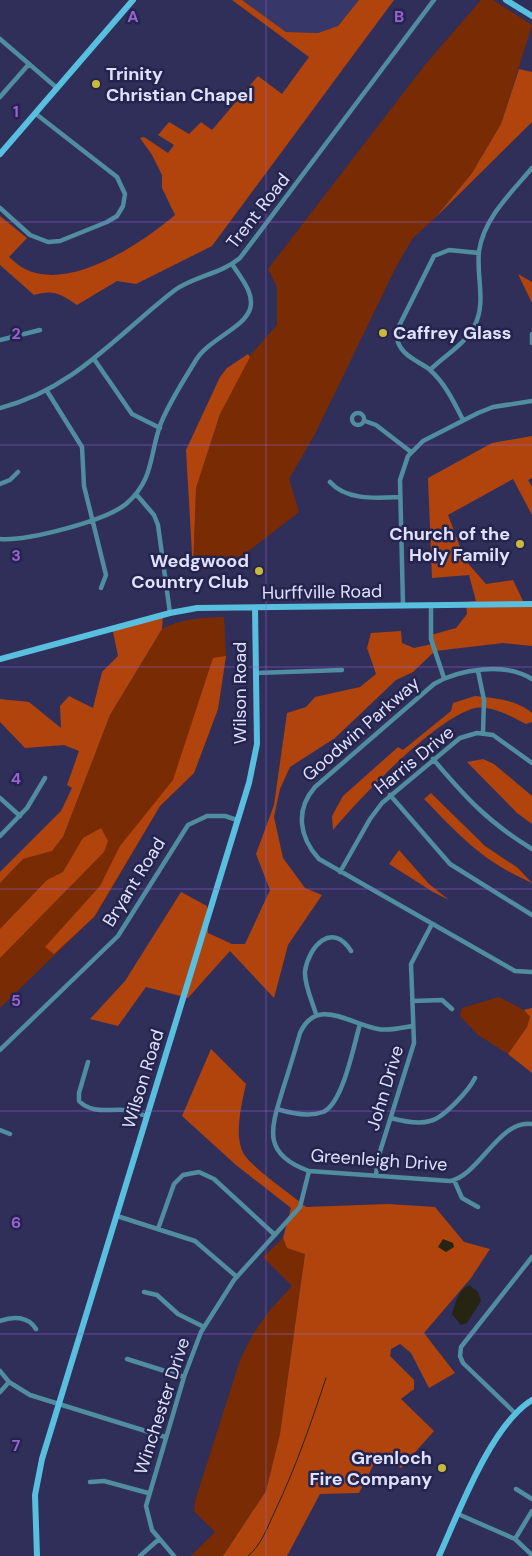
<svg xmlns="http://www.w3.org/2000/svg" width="532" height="1556" font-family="'DM Sans',sans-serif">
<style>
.built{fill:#383769}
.green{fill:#792b03}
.forest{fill:#b1440d}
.water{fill:#262412}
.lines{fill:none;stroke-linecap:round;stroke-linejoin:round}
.stream{stroke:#262412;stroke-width:1}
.street{stroke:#518da1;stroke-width:4.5}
.secondary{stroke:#59bfdf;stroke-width:6}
.grid{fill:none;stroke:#9962d2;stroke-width:1;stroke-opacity:0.55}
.poi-dot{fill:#caba39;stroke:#25244e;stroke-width:2}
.labels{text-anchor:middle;stroke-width:5;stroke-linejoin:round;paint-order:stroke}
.poi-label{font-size:18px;font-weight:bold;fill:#dfe1fd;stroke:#25244e;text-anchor:end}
.street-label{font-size:18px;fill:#dfe1fd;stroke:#25244e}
.grid-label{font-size:16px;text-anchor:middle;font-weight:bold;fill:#9962d2;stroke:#25244e;stroke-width:5;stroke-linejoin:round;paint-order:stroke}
</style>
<rect width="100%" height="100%" fill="#2f2f5a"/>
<path class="built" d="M242 0H359L338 26 318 33 286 32Z"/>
<path class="green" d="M481 0H493L532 25 501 124 472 173 436 217 413 238 397 265 315 434 289 479 299 512 228 567 193 571 196 488 220 414 246 360 277 325V287L268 269 424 66Z
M224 617 226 656 218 709 194 773 160 806 96 915 0 1008V883L23 859 52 851 63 837 110 715 162 629C182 618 203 618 224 617Z
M499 997 524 1010 530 1017 527 1027 508 1054 478 1035 460 1016 462 1008Z
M283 1238 287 1248 305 1253 280 1434 266 1491 223 1556H191L215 1532 194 1511 195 1501 240 1360 253 1334 270 1310 292 1286 263 1257Z"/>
<path class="forest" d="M232 0H242L286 32 318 33 338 26 359 0H394L212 246 136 284 117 281 77 305C61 294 53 289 34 295L0 265V216L27 238 9 257C14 261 19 266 25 269 70 292 142 243 175 215L162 188V175L152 155 140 138 144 137 168 153 174 145 158 135 169 122 189 134 201 122 212 130 258 76 282 94 309 57Z
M519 69 532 72V122L436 217 472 173 501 124Z
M518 274 532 282V303Z
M248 354 250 357 220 414 196 488 193 571 186 450 220 377 227 368Z
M532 436V478L528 480 532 487V515L513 479 448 515 465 560 486 584 513 580 523 601H532V646L503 643 435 651 413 672 396 680 335 738 290 767 280 789 274 817 283 858 305 888 322 895 288 945 274 998 230 951 188 998 146 987 118 1026 90 1019 125 981 181 892 207 906 208 933 232 944H245L270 890 256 854 274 805 287 713 306 707 315 697 360 687 376 674 367 648 371 633 401 631 402 643 414 648 432 644 431 635 456 628 467 614 466 602 476 601 469 575 432 578 428 478 492 443Z
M163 615 162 629 110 715 63 837 52 851 23 859 0 883V872L61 811 72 788 67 785 79 751 64 745 25 748 0 722V699L29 702 61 728 60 706 69 696 93 708 102 672 118 656 112 627Z
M226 656 218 709 194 773 160 806 94 917 54 954 45 947 100 886 120 846 173 780 213 658Z
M475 696C495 698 517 700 532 713V722L526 724C513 717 491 705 475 708 434 719 362 796 333 830L332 816 343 796 398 747 403 750 451 711 453 703Z
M483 759 494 764 532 796V824L517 813 467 762Z
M431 793 485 846 518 868 532 883C482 861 461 837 424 799Z
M101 828 108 841 104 852 0 958V929L47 880 63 872 83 838Z
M399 850 429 884 449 900 433 892 389 864Z
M532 1008V1073L508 1054 527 1027 530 1017 524 1010Z
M211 1049 246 1084C242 1103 232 1140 246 1157 258 1172 290 1193 306 1207L388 1204 435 1207 464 1242 490 1249 471 1278 424 1333 455 1373 429 1388 411 1353 400 1344 391 1349 390 1356 414 1380V1389L401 1399 434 1431 401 1468 380 1452 359 1493 320 1494 287 1556H223L266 1491 280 1434 305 1254 287 1248 283 1238 291 1208 236 1165 182 1116Z"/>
<path class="water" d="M443 1239 453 1243 454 1247 446 1252 438 1247Z
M469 1285 478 1292 481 1301 467 1323 461 1325 452 1314C456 1303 457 1291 469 1285Z"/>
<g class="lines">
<path class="stream" d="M248 1556C261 1546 268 1526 275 1511 296 1467 311 1423 326 1378"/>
<path class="street" d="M0 39 57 88
M0 97 29 64
M0 208 30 235 48 242 60 241 107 222 117 216 123 206 125 194 117 177 36 114
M532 334V343
M0 340 40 330
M94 359 132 414 160 428
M430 370C444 356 464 345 474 327 487 302 476 278 479 251 484 218 511 193 532 168
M47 391 82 447 84 486 106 575 101 588
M0 408C73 390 118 334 175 290 195 276 221 274 240 258L434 0
M352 419a6 6 0 1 1 12 0a6 6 0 1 1-12 0Z
M463 420C454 402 445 383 429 369 420 362 407 358 401 348 396 341 396 334 399 326L434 256 449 250 479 253
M365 421 376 425 411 452
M330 482C347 501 377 498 400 497
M0 484 10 480 18 472
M136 494 154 515 158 525 170 613
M0 539C28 541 105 521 126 504 155 479 149 454 161 423 170 401 184 380 196 360 209 339 244 328 250 309 255 293 240 277 232 264
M403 605 400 480 408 456 423 441 478 413 493 407 532 401
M431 605V639L444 678
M478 671 484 700 483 732
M256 673 342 670
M532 679C506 662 459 669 434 684L315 787C295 810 299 837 319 859L515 971 532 972
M433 759C466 798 488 822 532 849
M390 795 450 864 532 915
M0 798 20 816
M0 836 27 808 45 778
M340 872 370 819 382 803 460 738 477 733 493 735 532 763
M413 1001 442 1000 452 1009
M316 1014C312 1001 304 984 305 971 309 946 332 921 351 951
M412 1026C401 1028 390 1031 378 1029 349 1024 317 996 300 1033 295 1051 289 1070 283 1089 271 1128 261 1154 309 1171L450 1181C480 1175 499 1119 532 1124
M0 1050 118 936 188 825 207 816H225L237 820
M88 1062 79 1093V1101C92 1114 107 1109 124 1110 131 1111 140 1114 147 1116
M277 1109C290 1113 309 1117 323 1112 343 1104 354 1044 360 1024
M391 1118C402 1121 418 1125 430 1121 444 1118 469 1090 475 1078
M0 1130 10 1134
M376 1175 378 1158 414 1043 411 964 432 924
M454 1180 462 1198 478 1207
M117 1216 195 1241 237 1277
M158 1229 174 1184 183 1175 199 1172 214 1179 275 1235
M144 1292 157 1295 178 1314 204 1327
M0 1321C13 1316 28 1316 36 1329
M127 1359 184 1377
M0 1371 9 1382 30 1395 165 1437
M0 1392 9 1382
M516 1414 463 1363 460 1356 461 1347 532 1257
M90 1482 104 1481 148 1493
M516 1489 532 1499
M458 1514 515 1539 532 1555
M515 1539 532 1511
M140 1556 158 1540
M174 1556 152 1530 146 1506 184 1377 201 1332 234 1280 300 1207 309 1171"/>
<path class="secondary" d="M506 0 532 16
M0 154 133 0
M0 659 170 613 197 608 532 604
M37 1556 35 1495 42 1459 249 783 257 744 255 608
M439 1556C459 1512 491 1425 532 1400"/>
</g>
<path class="grid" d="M266 0V1556M0 222H532M0 445H532M0 667H532M0 889H532M0 1111H532M0 1334H532"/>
<g class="poi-dot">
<circle cx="96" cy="84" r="5"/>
<circle cx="383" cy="333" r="5"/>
<circle cx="520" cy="544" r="5"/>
<circle cx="259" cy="571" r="5"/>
<circle cx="442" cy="1468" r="5"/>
</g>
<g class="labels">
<g class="poi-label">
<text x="106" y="80" text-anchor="start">Trinity<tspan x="106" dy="21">Christian Chapel</tspan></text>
<text x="393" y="339" text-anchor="start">Caffrey Glass</text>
<text x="510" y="540">Church of the<tspan x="510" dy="21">Holy Family</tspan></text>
<text x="249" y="567">Wedgwood<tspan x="249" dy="21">Country Club</tspan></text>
<text x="432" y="1464">Grenloch<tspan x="432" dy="21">Fire Company</tspan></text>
</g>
<g class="street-label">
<text transform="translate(258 211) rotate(-52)" y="6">Trent Road</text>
<text transform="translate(322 592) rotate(-1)" y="6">Hurffville Road</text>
<text transform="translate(240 693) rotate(-90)" y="6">Wilson Road</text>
<text transform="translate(361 729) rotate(-41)" y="6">Goodwin Parkway</text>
<text transform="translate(414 760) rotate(-39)" y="6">Harris Drive</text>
<text transform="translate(134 882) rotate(-58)" y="6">Bryant Road</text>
<text transform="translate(143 1079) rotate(-73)" y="6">Wilson Road</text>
<text transform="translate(385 1088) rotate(-73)" y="6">John Drive</text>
<text transform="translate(379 1160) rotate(4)" y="6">Greenleigh Drive</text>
<text transform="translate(162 1406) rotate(-72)" y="6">Winchester Drive</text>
</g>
</g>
<g class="grid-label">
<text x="133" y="22">A</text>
<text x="399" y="22">B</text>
<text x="16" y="117">1</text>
<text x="16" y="339">2</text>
<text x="16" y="561">3</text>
<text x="16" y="784">4</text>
<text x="16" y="1006">5</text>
<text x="16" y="1228">6</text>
<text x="16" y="1451">7</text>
</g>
</svg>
